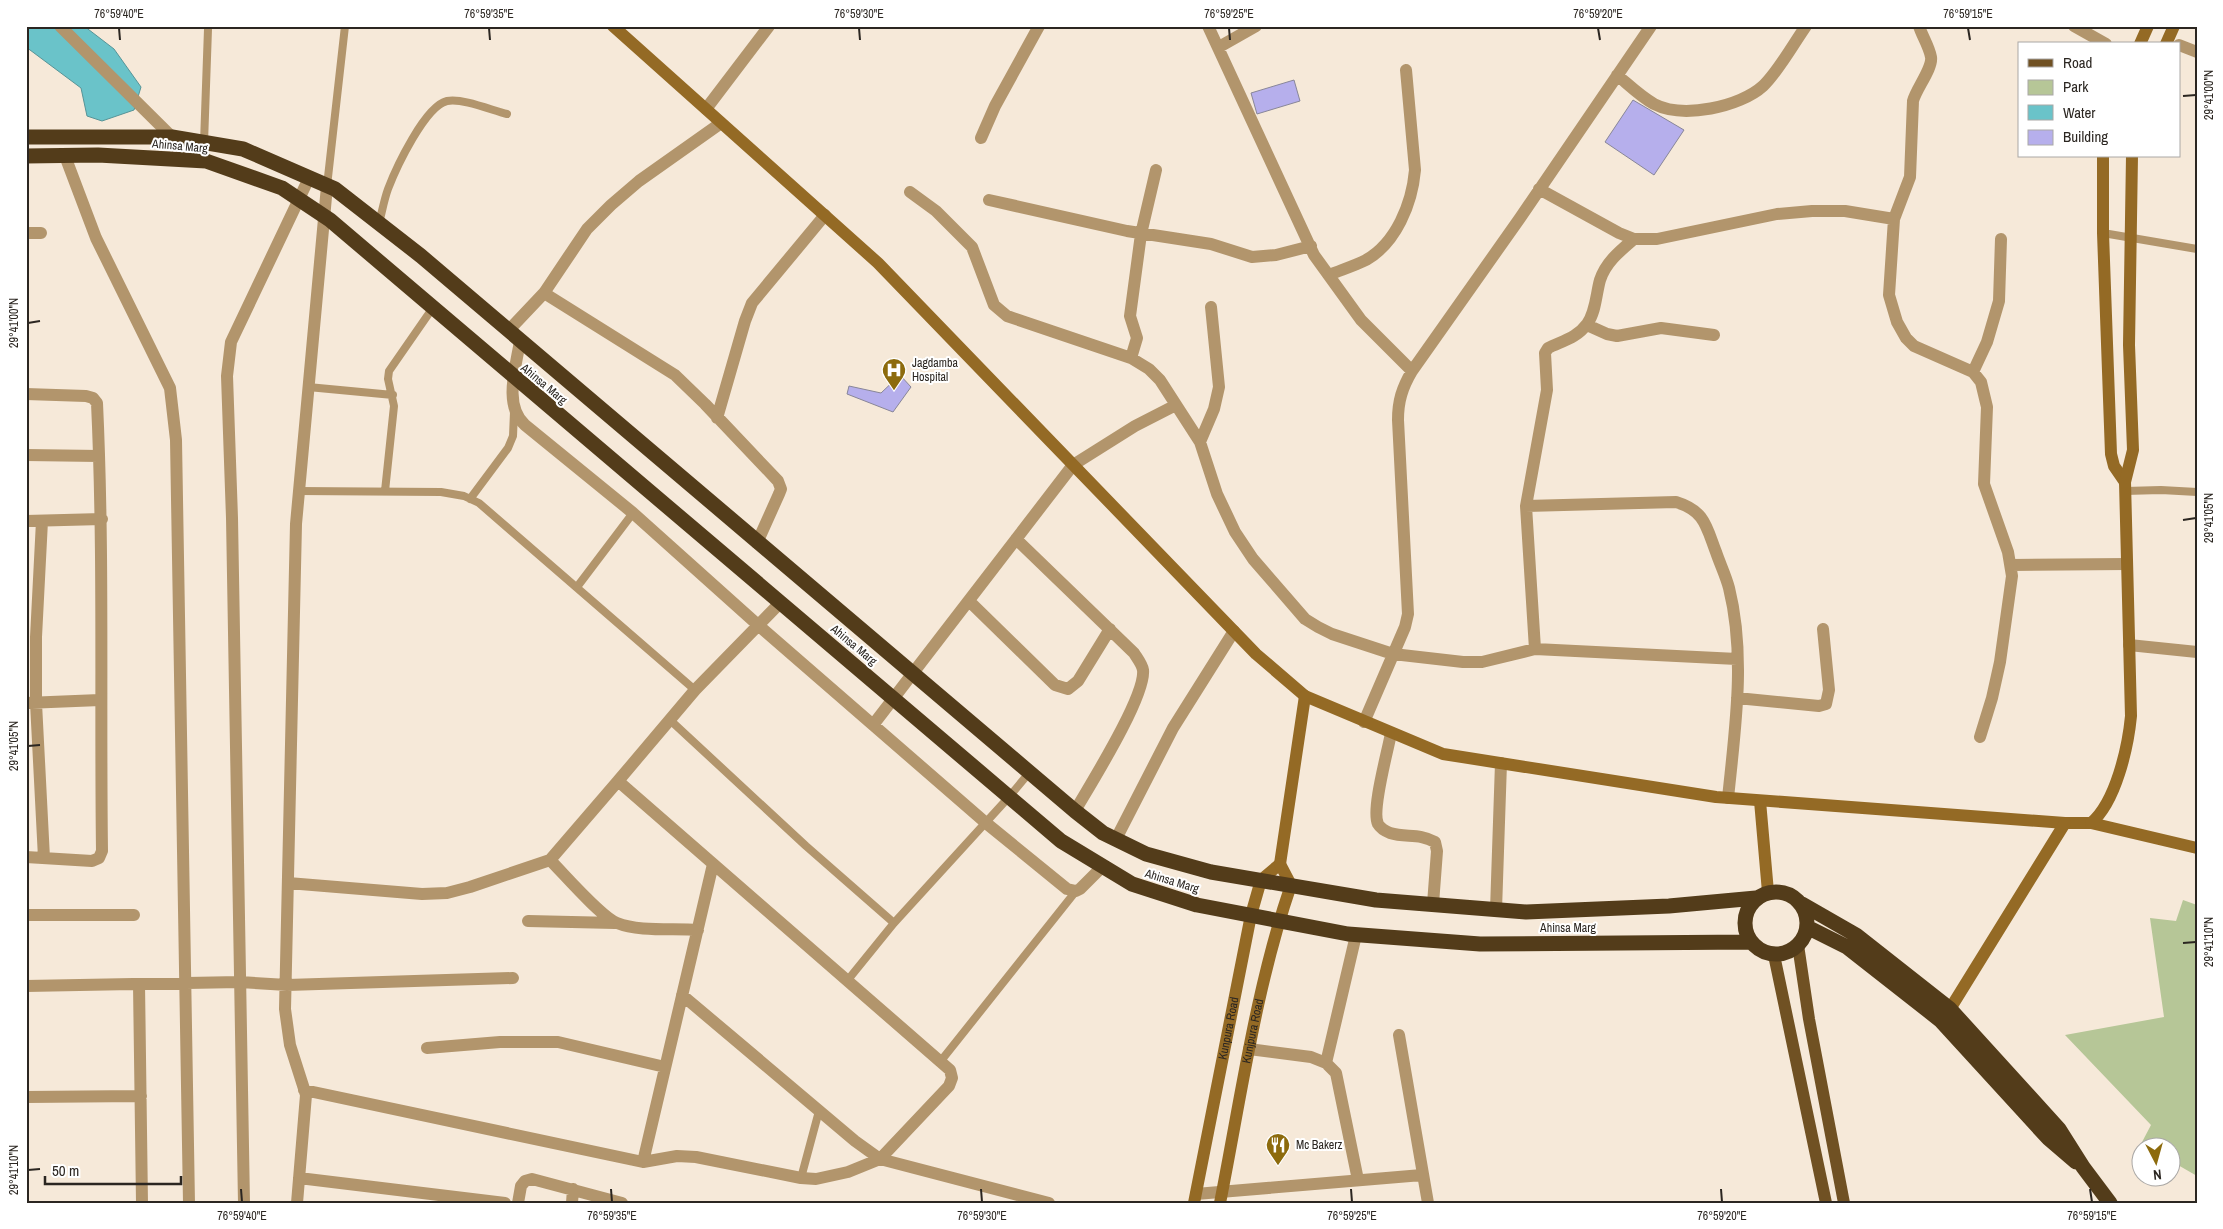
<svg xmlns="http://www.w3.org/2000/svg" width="2223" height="1229" font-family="'Archivo Narrow',sans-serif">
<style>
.green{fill:#b6c697}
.water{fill:#6ac3c9;stroke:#579497}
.building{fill:#b6afec;stroke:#888698}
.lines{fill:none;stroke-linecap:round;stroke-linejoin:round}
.lane{stroke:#b2956c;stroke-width:8}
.street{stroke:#b2956c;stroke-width:12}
.secondary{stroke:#946a25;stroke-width:12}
.primary{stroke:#705123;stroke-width:12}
.highway{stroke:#533c1a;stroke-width:15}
.ticks{fill:none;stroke:#2b2621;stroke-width:2}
.labels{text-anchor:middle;stroke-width:4;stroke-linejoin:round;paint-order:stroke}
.street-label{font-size:12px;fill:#2b2621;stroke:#fff}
.poi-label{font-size:12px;fill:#2b2621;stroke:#fff;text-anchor:start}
.neatline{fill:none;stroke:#2b2621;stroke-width:2}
.ticks-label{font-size:12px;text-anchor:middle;fill:#2b2621}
</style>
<rect width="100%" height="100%" fill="#f6e9d9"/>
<path class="green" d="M2183 900 2197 905V1176L2171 1161 2170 1146H2145L2141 1144 2151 1125 2065 1035 2164 1017 2150 918 2176 921Z"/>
<path class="water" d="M26 26H84L114 49 141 87 134 110 102 121 87 116 81 88 26 47Z"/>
<path class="building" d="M1294 80 1300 101 1257 114 1251 93Z
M1633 100 1684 130 1654 175 1605 142Z
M900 375 911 387 893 412 847 394 849 386 881 393Z"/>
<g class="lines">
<path class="lane" d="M204 143 208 29
M327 186 345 26
M379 223C382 212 384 200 388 189 396 168 425 106 447 101 463 98 491 110 507 114
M2103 233 2197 249
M308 387 393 395
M299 491 441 492 464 496 479 503 695 690
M385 491 394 406 388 379 389 371 432 309
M2125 491 2161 490 2197 492
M470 499 508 448 513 436 514 412
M577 587 633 513
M670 720 806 846 894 923
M847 981 894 923 1009 797 1029 773
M940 1062 1076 891
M801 1178 819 1111"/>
<path class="street" d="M60 26 172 137
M1208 26 1314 255 1361 320 1412 371
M1919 26C1922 36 1929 46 1931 57 1933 68 1916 89 1913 101L1910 177 1894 219 1889 295 1897 322 1906 338 1914 346 1973 372 1981 382 1987 407 1984 484 2008 552 2012 576 2000 662 1992 698 1980 737
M2074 26 2106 44
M2179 45 2197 52
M1219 47 1256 26
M1617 75C1629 85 1640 96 1654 104 1683 119 1740 107 1763 86 1778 72 1794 43 1806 26
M706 109 769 26
M981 138 995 106 1039 26
M65 156 96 238 170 388 176 440 189 1203
M1539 189 1619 233 1634 239H1657L1777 214 1812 211H1845L1894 219
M910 192 936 211 972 247 994 305 1007 316 1131 358 1149 369 1160 380 1200 442 1217 494 1235 532 1253 559 1305 619 1318 627 1332 634 1393 654 1463 662H1482L1535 649 1737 659
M989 200 1127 231 1211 244 1252 257 1276 255 1311 246
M26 233H41
M1329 275C1341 270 1354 266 1366 260 1396 243 1412 204 1415 170L1406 70
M544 293 675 375 705 404 778 481 781 489 779 494 757 543
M1587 325 1607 334 1617 336 1661 328 1714 335
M508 331 544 293 587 229 611 205 639 181 721 123
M520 341C516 367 503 405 525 425L633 513 758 625 986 823 1067 889 1076 891 1080 889 1103 866
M1131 358 1137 338 1130 316 1141 234 1156 170
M1973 372 1987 342 1999 301 2001 239
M26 394 86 396 93 398 97 403C104 552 100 702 102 851L99 858 92 861 26 857
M717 418 745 321 752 303 825 215
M1200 442 1214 409 1219 387 1211 307
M26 455 99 456
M1526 506 1676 502C1705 511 1706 526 1716 552 1720 564 1726 576 1729 588 1746 656 1735 729 1728 798
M26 521 102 519
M42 521 36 637V703L44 858
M1016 539 1134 653C1137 658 1142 664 1143 670 1146 696 1090 785 1075 811
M2011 565 2127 564
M969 601 1055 685 1068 689 1078 681 1110 629
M2129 645 2197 652
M1535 649 1526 506 1547 390 1545 353 1548 348C1562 341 1577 338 1587 324 1596 312 1596 294 1600 280 1606 262 1620 251 1634 239
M1737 698 1819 706 1826 704 1829 690 1823 629
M26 703 100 700
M1364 722 1405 627 1408 614 1398 420C1398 401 1402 388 1412 371L1520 218 1651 26
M873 725 1073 465 1135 426 1176 405
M1391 733C1388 751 1371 810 1378 824 1381 829 1385 831 1390 833 1406 838 1419 833 1435 842L1437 851 1433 904
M1116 839 1173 728 1234 631
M550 860C564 874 601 917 617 923 639 932 674 928 698 930
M288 883 422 894 447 893 470 887 550 860 618 781
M1496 910 1501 763
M26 915H134
M528 921 615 923
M139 984 142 1203
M26 986 240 982 287 985 513 978
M682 995 855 1141 880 1159 1049 1203
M1399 1035 1428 1203
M427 1048 500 1042H558L665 1067
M1249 1049 1311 1057 1326 1063 1336 1073 1358 1180
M1326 1063 1356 935
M304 1090 643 1162 677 1156 696 1157 801 1178 816 1179 848 1172 880 1159 949 1086 952 1078 950 1070 618 781 695 690 780 603
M26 1097 141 1096
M643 1162 713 864
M299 1178 505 1203
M1196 1194 1422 1175
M244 1203 232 518 227 376 231 342 309 178
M297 1203 306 1095 290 1045 285 1009 296 524 327 186
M518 1203 521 1186 525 1181 532 1179 622 1203
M572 1203 573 1189"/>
<g class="secondary">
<path d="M613 26 878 263 1256 654 1305 696 1443 754 1716 797 2065 823H2091L2197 848"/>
<path d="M2140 44 2148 26"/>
<path d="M2166 44 2174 26"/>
<path d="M2103 156V233L2111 454 2114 466 2125 482"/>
<path d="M1760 801 1768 892"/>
<path d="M2091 823C2116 802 2128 747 2131 716L2125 482 2133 450 2129 345 2132 156"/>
<path d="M1280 864 1305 696"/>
<path d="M1943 1016 1950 1009 2065 823"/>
<path id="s1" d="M1194 1203 1251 915 1261 880 1280 864"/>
<path id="s2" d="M1220 1203C1241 1097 1256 987 1291 885L1280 864"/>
</g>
<path class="primary" d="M1798 945 1809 1019 1844 1203
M1774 955 1826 1203"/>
<path class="highway" d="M26 137H172L243 149 335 189 421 256 1075 811 1103 833 1146 854 1211 872 1376 900 1526 912 1669 906 1756 898
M26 156 98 155 206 161 282 188 330 220 1061 841 1132 884 1197 905 1348 934 1480 944 1750 942
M1745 923a31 31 0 1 1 62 0a31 31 0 1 1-62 0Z
M1802 904 1856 935 1950 1009 2059 1129 2083 1167 2110 1203
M1807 927 1847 947 1940 1020 2048 1138 2076 1162"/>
</g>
<path class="ticks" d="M119 28 120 40M489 28 490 40M859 28 860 40M1229 28 1230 40M1598 28 1600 40M1968 28 1970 40M2183 96 2196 95M28 323 40 321M2183 520 2196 518M28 746 40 745M2183 943 2196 942M28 1170 40 1169M241 1189 242 1202M611 1189 612 1202M981 1189 982 1202M1351 1189 1352 1202M1721 1189 1722 1202M2090 1189 2092 1202"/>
<defs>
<g id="hospital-pin" transform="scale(1.25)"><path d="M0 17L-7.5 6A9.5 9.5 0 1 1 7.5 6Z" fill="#8d6b0d" stroke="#fff"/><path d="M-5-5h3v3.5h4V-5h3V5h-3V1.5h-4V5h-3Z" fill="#fff"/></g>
<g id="restaurant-pin" transform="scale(1.25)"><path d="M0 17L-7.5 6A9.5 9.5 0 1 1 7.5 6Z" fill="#8d6b0d" stroke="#fff"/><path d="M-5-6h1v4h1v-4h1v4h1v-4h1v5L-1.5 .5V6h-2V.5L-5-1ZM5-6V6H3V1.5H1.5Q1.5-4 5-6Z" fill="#fff"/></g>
</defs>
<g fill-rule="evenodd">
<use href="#hospital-pin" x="894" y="370"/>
<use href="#restaurant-pin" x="1278" y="1145"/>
</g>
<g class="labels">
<g class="street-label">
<text transform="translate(180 146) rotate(5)" y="4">Ahinsa Marg</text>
<text transform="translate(544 384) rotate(40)" y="4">Ahinsa Marg</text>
<text transform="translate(854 645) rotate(40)" y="4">Ahinsa Marg</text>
<text transform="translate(1172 881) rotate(17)" y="4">Ahinsa Marg</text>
<text x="1568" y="932">Ahinsa Marg</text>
<text dy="4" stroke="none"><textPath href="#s1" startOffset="178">Kunpura Road</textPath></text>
<text dy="4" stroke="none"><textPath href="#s2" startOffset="175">Kunjpura Road</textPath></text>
</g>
<g class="poi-label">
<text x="912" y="367">Jagdamba<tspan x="912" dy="14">Hospital</tspan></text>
<text x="1296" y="1149">Mc Bakerz</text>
</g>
</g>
<rect width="2223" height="1229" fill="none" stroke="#ffffff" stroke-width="55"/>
<rect x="2018" y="42" width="162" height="115" fill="#ffffff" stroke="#aaa8a6"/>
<rect x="2028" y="59" width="25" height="8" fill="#705123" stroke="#aaa8a6"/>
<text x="2063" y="68" font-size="15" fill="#2b2621">Road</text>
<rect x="2028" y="80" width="25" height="15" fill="#b6c697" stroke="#aaa8a6"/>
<text x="2063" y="92" font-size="15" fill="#2b2621">Park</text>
<rect x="2028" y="105" width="25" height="15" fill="#6ac3c9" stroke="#aaa8a6"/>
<text x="2063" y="118" font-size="15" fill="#2b2621">Water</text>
<rect x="2028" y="130" width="25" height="15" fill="#b6afec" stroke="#aaa8a6"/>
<text x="2063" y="142" font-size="15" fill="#2b2621">Building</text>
<g transform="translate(2156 1162) rotate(174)"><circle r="24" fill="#ffffff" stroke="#aaa8a6"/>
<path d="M0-4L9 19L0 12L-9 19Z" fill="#8d6b0d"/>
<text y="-8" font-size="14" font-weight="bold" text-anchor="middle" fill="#2b2621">N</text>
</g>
<path d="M45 1176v8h136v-8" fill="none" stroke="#2b2621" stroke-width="2.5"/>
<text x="52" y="1176" font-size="15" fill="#2b2621" stroke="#ffffff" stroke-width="4" paint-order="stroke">50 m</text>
<rect x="28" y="28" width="2168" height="1174" class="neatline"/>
<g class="ticks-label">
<text x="119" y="18">76°59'40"E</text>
<text x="489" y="18">76°59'35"E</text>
<text x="859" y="18">76°59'30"E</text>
<text x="1229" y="18">76°59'25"E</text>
<text x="1598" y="18">76°59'20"E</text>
<text x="1968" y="18">76°59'15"E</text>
<text transform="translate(2209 95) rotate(-90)" y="4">29°41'00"N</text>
<text transform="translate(14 323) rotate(-90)" y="4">29°41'00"N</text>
<text transform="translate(2209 518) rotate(-90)" y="4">29°41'05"N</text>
<text transform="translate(14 746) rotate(-90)" y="4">29°41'05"N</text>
<text transform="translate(2209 942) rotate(-90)" y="4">29°41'10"N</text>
<text transform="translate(14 1170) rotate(-90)" y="4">29°41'10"N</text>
<text x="242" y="1220">76°59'40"E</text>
<text x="612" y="1220">76°59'35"E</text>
<text x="982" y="1220">76°59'30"E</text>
<text x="1352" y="1220">76°59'25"E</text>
<text x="1722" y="1220">76°59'20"E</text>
<text x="2092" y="1220">76°59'15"E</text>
</g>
</svg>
